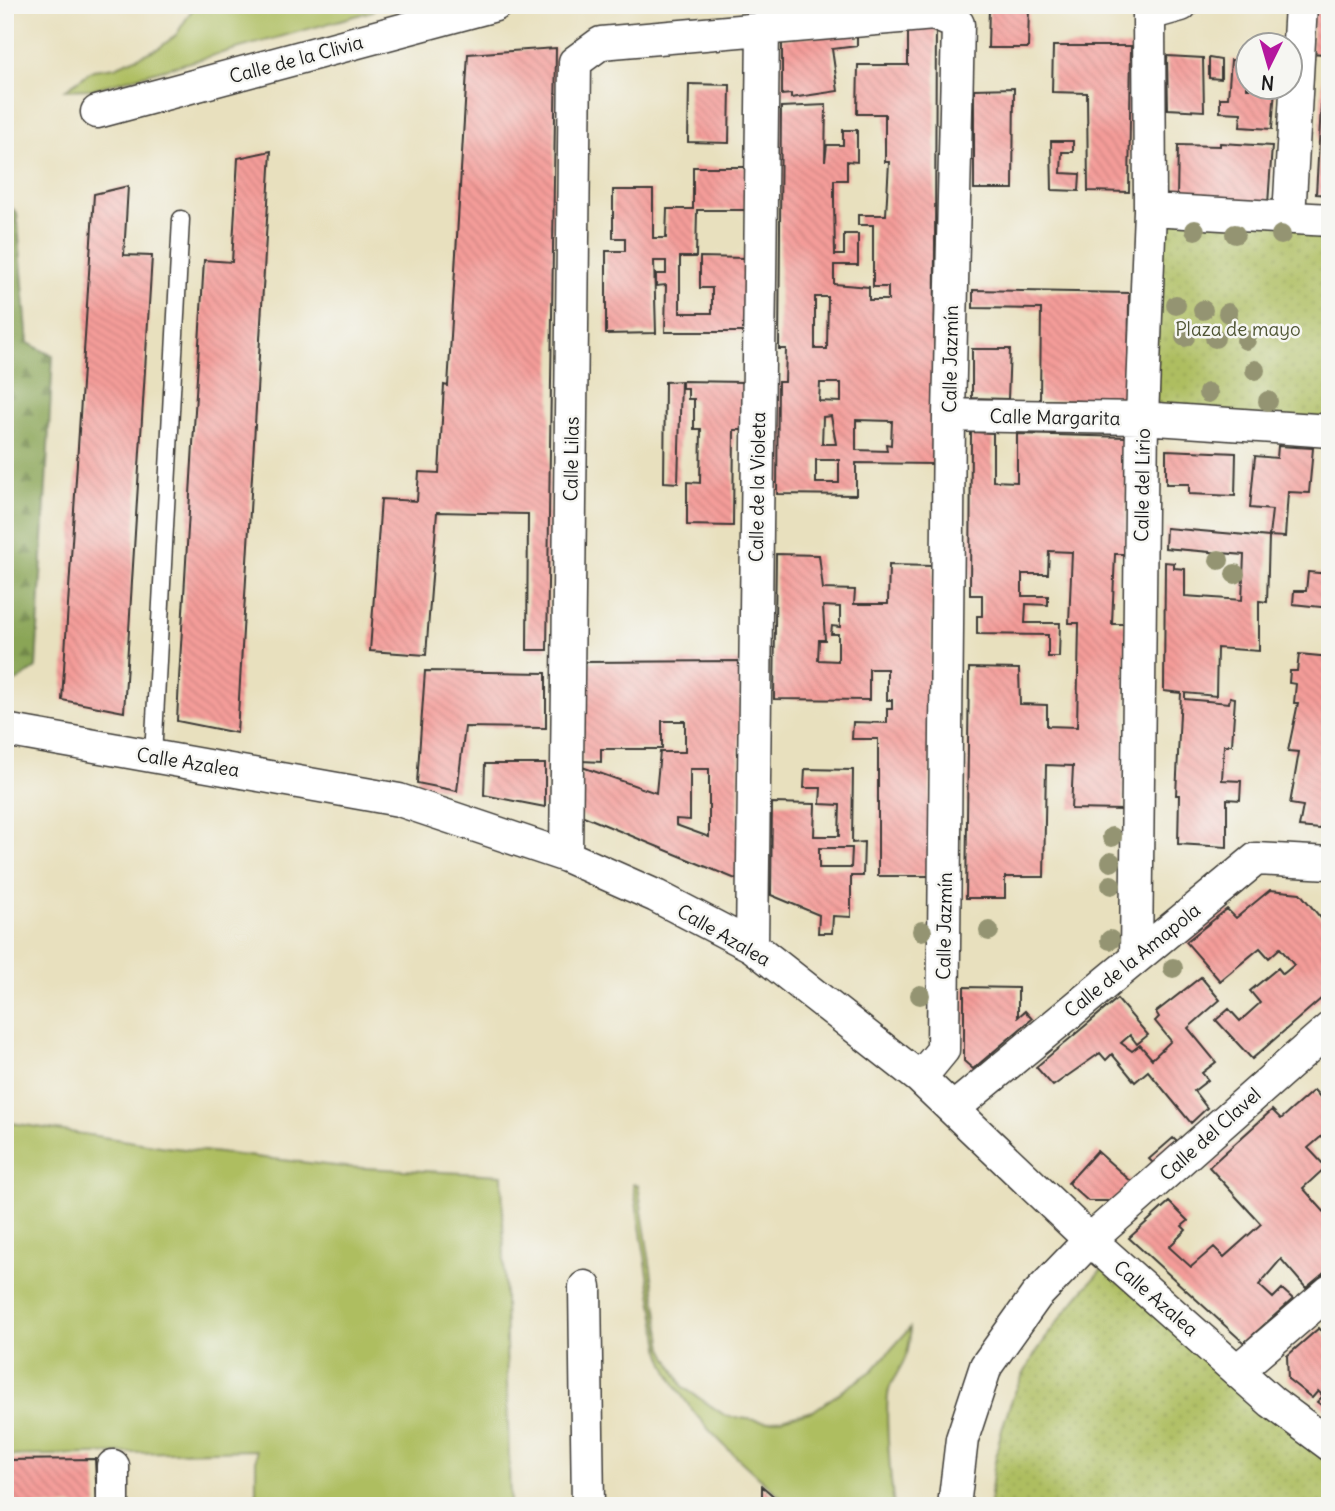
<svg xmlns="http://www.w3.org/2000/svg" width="1335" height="1511" font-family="Delius,sans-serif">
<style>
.green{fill:#aebe61;stroke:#656d3e;stroke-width:2}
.forest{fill:url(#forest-firs);stroke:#53603a;stroke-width:2}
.park{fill:url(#park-dots);stroke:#656d3e;stroke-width:2}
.building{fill:url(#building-back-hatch);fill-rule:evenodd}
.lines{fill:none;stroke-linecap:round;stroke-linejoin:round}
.service-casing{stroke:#3b3934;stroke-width:19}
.minor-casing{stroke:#3b3934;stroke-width:35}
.service{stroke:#fff;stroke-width:16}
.minor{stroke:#fff;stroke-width:32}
.tree{fill:#949472}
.labels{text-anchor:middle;stroke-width:5;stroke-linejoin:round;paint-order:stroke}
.street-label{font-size:19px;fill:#1c1c1c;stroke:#f6f6f2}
.park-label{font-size:19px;fill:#4f5534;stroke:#f6f6f2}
</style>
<defs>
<pattern id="forest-firs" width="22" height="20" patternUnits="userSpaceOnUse" patternTransform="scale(1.75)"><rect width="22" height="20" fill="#8aa557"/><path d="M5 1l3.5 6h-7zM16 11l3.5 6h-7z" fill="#708647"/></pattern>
<pattern id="park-dots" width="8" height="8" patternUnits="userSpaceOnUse" patternTransform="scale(1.75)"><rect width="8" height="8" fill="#aebe61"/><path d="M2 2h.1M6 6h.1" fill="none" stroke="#95a354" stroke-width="1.8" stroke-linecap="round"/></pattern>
<pattern id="building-back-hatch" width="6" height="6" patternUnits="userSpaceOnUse" patternTransform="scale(1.75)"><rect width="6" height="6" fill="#f49c99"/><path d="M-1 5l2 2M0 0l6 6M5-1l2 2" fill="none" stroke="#d18683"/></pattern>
</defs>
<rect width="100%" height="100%" fill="#f6f6f2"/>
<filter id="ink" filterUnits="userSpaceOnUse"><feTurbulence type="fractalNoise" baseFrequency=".0143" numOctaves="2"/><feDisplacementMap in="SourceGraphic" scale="14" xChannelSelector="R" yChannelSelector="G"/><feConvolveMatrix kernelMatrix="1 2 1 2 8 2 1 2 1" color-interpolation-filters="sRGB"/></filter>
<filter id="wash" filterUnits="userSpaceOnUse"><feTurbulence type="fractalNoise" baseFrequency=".00686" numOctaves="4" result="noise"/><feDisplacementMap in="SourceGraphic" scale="28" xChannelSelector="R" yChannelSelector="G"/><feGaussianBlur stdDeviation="1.57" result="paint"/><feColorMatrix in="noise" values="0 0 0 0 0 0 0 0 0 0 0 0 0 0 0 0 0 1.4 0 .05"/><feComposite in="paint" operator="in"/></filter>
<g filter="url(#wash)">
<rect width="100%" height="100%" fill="#e8e0be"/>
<path class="green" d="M195 5H376L373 11 93 89 65 90 93 70 115 67 159 48 176 35Z
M5 1122 167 1147 345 1167 502 1175 510 1506H256V1450L5 1456Z
M633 1184 638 1185 663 1348 683 1387 726 1416 769 1422 813 1411 873 1370 910 1328C910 1361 902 1360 890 1387 883 1402 891 1486 894 1506H791C743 1462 682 1417 661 1353Z"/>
<path class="forest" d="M5 202 17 213 28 343 53 356 36 668 5 689Z"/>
<path class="park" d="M1150 210 1330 220V431L1142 418Z
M1103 1268 1330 1460V1506H990C996 1399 1033 1346 1103 1268Z"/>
<g id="blocks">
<path class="building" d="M1029 5 1028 48H988L989 7Z
M1314 6 1330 7V195L1316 194 1324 54 1311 53Z
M936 18 934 464 856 463V495L777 494 778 382H785L786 349H779L781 107 826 105 825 161 827 145H843V130H857V162L847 161V180H834V201L835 255H844V234H858V265H834V284L869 287V300H888V287H873V225H858V215H886L889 162H885V114H857L858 65H908V21ZM815 297H828L827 349H815ZM820 383H841V402L819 401ZM831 416 836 444H822L823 417ZM856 420 892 421 891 445 886 444 887 451 856 450ZM816 460H839V483H816Z
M857 31V46L832 49 838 91 791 98V94L782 95V39Z
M1053 46H1131L1129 192 1088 191 1087 93 1052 92Z
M556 48 547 650H527L528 514 437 512 426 655 370 651 381 499 417 501 419 472 439 473 444 385 448 386 468 54Z
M1167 56 1203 58 1204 111 1168 109Z
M1209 58 1221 60V79L1209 78Z
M1231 60 1247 61V88H1275L1272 129 1240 127 1241 113 1220 112V98H1228Z
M689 84 730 85 729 143 688 142Z
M1014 88 1013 189H974V89Z
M1051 141H1073V152H1062L1061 173 1080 174 1079 191 1052 190Z
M1220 143 1272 146 1268 204 1177 198 1178 145 1220 146Z
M271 151 237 733 177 721 179 679 204 260 232 262 238 158Z
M693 167H746L745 210H697L696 257H680V313H712V288H700V257L745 258 744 332H665L666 285 656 286V274H666V261H654L656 333 606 334V251H625V238H613V190H653V238H666L667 209H693Z
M128 186 124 255 152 256 124 712 62 700 94 194Z
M973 290 1129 293 1128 402 1040 400 1041 309 973 308Z
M972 349H1010L1008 399 972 398Z
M681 381 678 483 664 482 665 382Z
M682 381 743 382V430H734L733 526 687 525V482L700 483 701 429H694V399H688V388H682Z
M971 432 993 433V481L1017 482V434L1127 437 1126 554H1115L1112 624H1126L1123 810 1071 809 1073 766 1046 765 1044 877H1005V898H966L969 668 1019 669 1020 704 1047 705V726L1077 727 1079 623H1069L1072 552 1049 551 1048 574H1022V596H1048V605L1026 604 1025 623H1060L1059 657H1048V635L977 634V616H982V595H970Z
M1278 446 1313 448 1309 493 1288 492 1285 537 1269 536 1272 510 1250 508 1255 456 1277 458Z
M1166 450 1236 453 1235 496 1189 494V484H1166Z
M1166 528 1269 537 1267 602 1259 601V651L1217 648 1216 696 1185 693V699L1229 703 1230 697 1235 698 1232 745H1224L1222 780 1241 781 1240 800 1227 799V847L1178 844 1179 795H1176L1181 693 1164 691 1165 562 1174 563V568L1185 569V596L1242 600 1244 555 1165 548Z
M776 554 819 555 823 589 855 590 854 604H888L889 565 933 566 929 876H878V739H852L853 722 887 723V709H892V700H887V669H869V700L774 699ZM823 606 840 607V627L832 626 831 634H838V661L818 660 819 640H825Z
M1308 572 1330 574V608L1293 604 1294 591H1306Z
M1299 654 1330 657V785L1320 829 1299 827 1303 806 1290 804 1299 752 1288 751 1298 703H1294L1296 684 1289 683 1290 671H1297Z
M740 661 738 880 581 815 582 767 656 793 660 752H685V721H662V749H601V762L582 761 583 662ZM690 769H709V837L676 825V819L690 820Z
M425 671 546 673V728L465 727 457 791 417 783Z
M485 764H545V807L484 795Z
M805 769 853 770 852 843 864 842 863 876H851V917L833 916 832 933H818L819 915 771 895 772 803 815 804 814 836H839L840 805 820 804 821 788H804ZM819 848H852L851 868H819Z
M1270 890 1300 893 1330 929V991L1252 1059 1216 1020 1229 1009 1240 1021 1260 1003 1250 991 1278 968 1283 974 1294 965 1280 948 1269 958 1260 948 1220 981 1186 942 1227 909 1236 918Z
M1201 977 1220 1000 1188 1028 1216 1062 1202 1073 1208 1080 1194 1091 1207 1108 1191 1123 1148 1071 1135 1082 1112 1054 1106 1060 1100 1053 1053 1086 1036 1067 1117 999 1148 1035 1137 1044 1130 1035 1121 1043 1132 1051 1140 1045 1152 1059 1171 1041 1155 1021 1159 1017 1156 1012Z
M964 987 1018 988V1017L1025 1011 1032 1019 973 1069 964 1061Z
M1314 1090 1330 1108V1129L1308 1148 1326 1167 1303 1188 1327 1215 1330 1212V1268L1306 1288 1281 1259 1259 1285 1273 1298 1282 1289 1293 1299 1244 1343 1129 1238 1169 1202 1188 1221 1182 1226 1186 1230 1169 1247 1191 1267 1214 1247 1224 1257 1261 1224 1209 1167 1272 1110 1281 1119Z
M1173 1138 1178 1143 1154 1164 1149 1159Z
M1097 1151 1133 1183 1112 1201H1088L1068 1183Z
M1319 1328 1330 1340V1412L1317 1402 1323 1396 1318 1391 1312 1398 1288 1379 1287 1356Z
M95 1459 97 1506H5V1460Z
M762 1486 785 1506H762Z"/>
</g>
</g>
<g filter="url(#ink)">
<use href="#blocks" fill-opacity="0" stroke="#3b3934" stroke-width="2"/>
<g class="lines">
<g class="service-casing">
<path id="service" d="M153 757 181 219"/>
</g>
<g class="minor-casing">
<path id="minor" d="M97 112 495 5
M1150 210 1330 220
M1289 217 1301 5
M949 415 1142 418 1330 431
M5 730 399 800 566 856 656 896 752 946 920 1078 1090 1240 1272 1402 1330 1445
M566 856 575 62 601 43 934 14 958 24 949 415 943 1050 920 1078
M752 946 763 27
M1136 956 1142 418 1150 210 1149 14 1181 5
M953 1109 1256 859 1330 863
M585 1287 588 1506
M1238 1370 1330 1291
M113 1466V1506
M954 1506 962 1439 986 1366 1036 1296 1090 1240 1330 1028"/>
</g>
<use href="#service" class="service"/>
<use href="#minor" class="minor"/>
</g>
<g class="tree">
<circle cx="1195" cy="230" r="10"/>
<circle cx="1235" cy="234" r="10"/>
<circle cx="1281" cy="235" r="10"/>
<circle cx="1176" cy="305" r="10"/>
<circle cx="1203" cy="310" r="10"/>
<circle cx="1228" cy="313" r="10"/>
<circle cx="1185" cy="337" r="10"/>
<circle cx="1215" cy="338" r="10"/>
<circle cx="1246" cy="340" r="10"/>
<circle cx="1255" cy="370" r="10"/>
<circle cx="1208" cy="393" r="10"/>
<circle cx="1268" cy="401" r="10"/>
<circle cx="1219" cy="560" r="10"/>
<circle cx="1235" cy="574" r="10"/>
<circle cx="1112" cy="837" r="10"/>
<circle cx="1111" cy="862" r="10"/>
<circle cx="1111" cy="885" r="10"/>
<circle cx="922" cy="931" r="10"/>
<circle cx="989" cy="931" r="10"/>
<circle cx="1110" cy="940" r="10"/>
<circle cx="1173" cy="968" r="10"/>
<circle cx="920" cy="995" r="10"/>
</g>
</g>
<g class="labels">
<g class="street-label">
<text transform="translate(296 59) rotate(-15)" y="7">Calle de la Clivia</text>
<text transform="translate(950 359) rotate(-89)" y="7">Calle Jazmín</text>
<text transform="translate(1055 417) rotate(1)" y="7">Calle Margarita</text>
<text transform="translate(571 459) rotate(-89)" y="7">Calle Lilas</text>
<text transform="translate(1142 485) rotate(-89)" y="7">Calle del Lírio</text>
<text transform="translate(757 487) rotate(-89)" y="7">Calle de la Violeta</text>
<text transform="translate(188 762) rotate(9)" y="7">Calle Azalea</text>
<text transform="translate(944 926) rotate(-89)" y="7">Calle Jazmín</text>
<text transform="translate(724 935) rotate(30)" y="7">Calle Azalea</text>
<text transform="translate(1132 960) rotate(-39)" y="7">Calle de la Amapola</text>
<text transform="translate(1210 1134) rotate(-42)" y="7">Calle del Clavel</text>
<text transform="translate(1156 1298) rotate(41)" y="7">Calle Azalea</text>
</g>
<g class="park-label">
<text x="1238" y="336">Plaza de mayo</text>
</g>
</g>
<rect width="1335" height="1511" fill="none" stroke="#f6f6f2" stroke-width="28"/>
<g transform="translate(1269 66) rotate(185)"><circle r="33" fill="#f6f6f2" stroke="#9f9f9c" stroke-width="2"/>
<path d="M0-5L12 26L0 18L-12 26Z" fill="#b5179e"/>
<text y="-10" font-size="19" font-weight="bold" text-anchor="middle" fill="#1c1c1c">N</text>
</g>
</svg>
